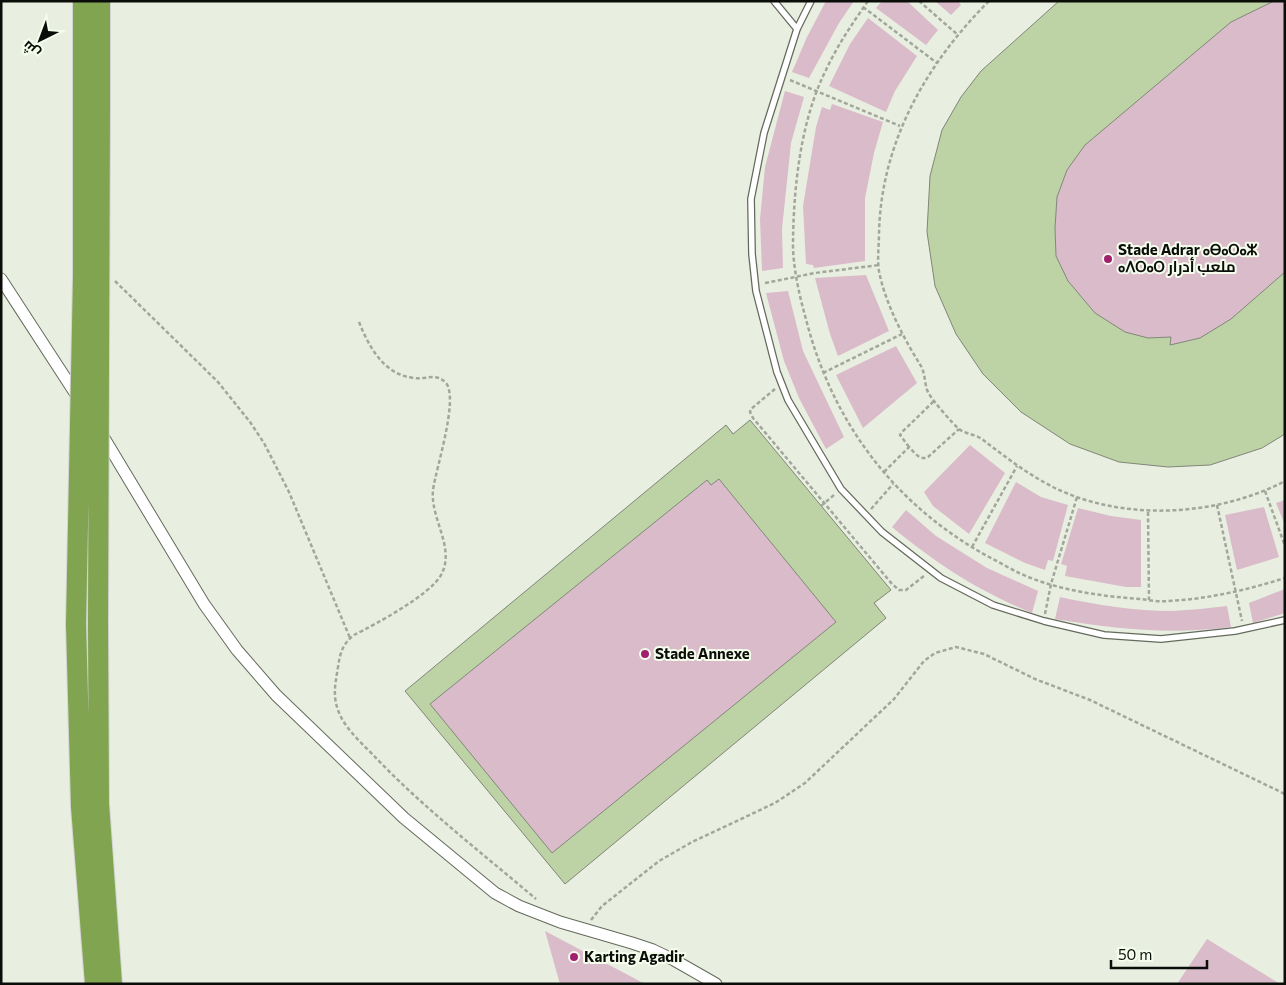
<svg xmlns="http://www.w3.org/2000/svg" width="1286" height="985" font-family="Commissioner,Cairo,'Noto Sans Tifinagh',sans-serif">
<style>
.green{fill:#dabbc9}
.building{fill:#bdd2a5;stroke:#81887a;fill-rule:evenodd}
.lines{fill:none;stroke-linecap:round;stroke-linejoin:round}
.lane-casing{stroke:#646a5c;stroke-width:8}
.street-casing{stroke:#646a5c;stroke-width:13}
.highway-casing{stroke:#d3d3d3;stroke-width:22}
.path{stroke:#a2a79b;stroke-width:2.5;stroke-dasharray:4 2.5;stroke-linecap:butt}
.lane{stroke:#fff;stroke-width:5.5}
.street{stroke:#fff;stroke-width:11}
.highway{stroke:#81a450;stroke-width:20}
.highway-bridge-casing{stroke:#d3d3d3;stroke-width:22;stroke-linecap:butt}
.highway-bridge{stroke:#81a450;stroke-width:20}
.poi-dot{fill:#a11f6f;stroke:#f5fded;stroke-width:2}
.labels{text-anchor:middle;stroke-width:4;stroke-linejoin:round;paint-order:stroke}
.poi-label{font-size:15px;font-weight:bold;fill:#0b0d08;stroke:#f5fded;text-anchor:start}
</style>
<rect width="100%" height="100%" fill="#e8efe0"/>
<path class="green" d="M826 1H854L839 23 809 78 792 72 807 37Z
M882 1H907L938 30 926 45 876 8Z
M935 1H958L961 5 951 15Z
M1059 1H1285V434L1262 448 1210 465 1168 467 1119 462 1071 444 1021 412 983 374 956 334 935 286 927 232 930 176 942 130 961 97 981 71Z
M868 18 917 56 895 91 886 112 829 86 850 44Z
M785 91 804 97 791 143 782 229 783 268 762 271 760 219 765 167Z
M832 104 883 122 874 153 865 198V261L814 268 813 265 806 264 803 206 816 127 822 107 830 110Z
M866 275 889 331 838 356 830 334 815 278Z
M788 291 803 351 844 437 826 449 799 398 784 361 766 293Z
M896 346 917 383 863 428 836 375Z
M750 420 891 590 875 603 886 618 565 884 405 691 726 425 734 434Z
M970 445 1005 473 969 534 933 506 924 492Z
M1016 482 1041 497 1068 505 1053 561 1048 560 1045 570 1025 563 985 543Z
M1285 500V525L1276 503Z
M1264 507 1279 557 1237 570 1225 515Z
M1078 508 1111 516 1141 520V587H1126L1065 576 1067 566 1061 564Z
M906 510 936 536 987 568 1038 591 1032 613C977 590 938 565 892 527Z
M1285 589V613L1253 623 1249 603Z
M1060 597C1097 605 1135 611 1173 611 1191 610 1209 608 1227 606L1231 627C1168 635 1117 629 1055 619Z
M545 931 645 984H560Z
M1207 939 1280 984H1177Z"/>
<path class="building" d="M1059 1H1274L1231 22 1085 145 1067 170 1057 197 1055 228 1056 256 1068 281 1095 313 1125 332 1148 338 1171 337 1170 345 1200 338 1231 319 1285 272V434L1262 448 1210 465 1168 467 1119 462 1070 444 1021 412 983 374 956 334 935 286 927 232 930 176 942 130 961 97 981 71Z
M750 420 891 590 874 603 886 618 565 884 405 691 726 425 733 434ZM719 479 836 622 552 853 430 704 707 480 711 485Z"/>
<g class="lines">
<g class="lane-casing">
<path id="lane" d="M774 1 797 29
M811 1 797 29 764 133 751 199 752 254 756 291 777 372 788 400 841 489 882 532 941 578 993 605 1044 621 1104 635 1161 639 1235 631 1285 620"/>
</g>
<g class="street-casing">
<path id="street" d="M1 279 79 399
M101 433 204 604 237 650 276 695 404 818 495 893 519 906 560 922 632 943 653 950 674 960 716 984"/>
</g>
<g class="highway-casing">
<path id="highway" d="M83 102V1
M100 108V1
M98 623 99 804 112 984
M76 624 81 807 95 984"/>
</g>
<path class="path" d="M868 1C852 24 837 46 826 70 808 106 800 147 796 186 794 206 793 227 793 248 794 273 800 298 807 323 834 425 896 506 989 557 999 562 1009 568 1019 573 1056 590 1099 596 1140 599 1149 600 1159 602 1168 601 1208 599 1247 590 1285 578
M919 1 958 35
M989 1C926 64 881 143 879 233 879 246 877 259 879 271 885 303 904 339 921 366 926 375 924 386 929 394 934 402 952 423 959 429 965 434 975 434 982 439 1004 456 1026 473 1051 486 1121 522 1216 517 1285 481
M863 7 937 63
M790 80 900 126
M115 281 218 382 250 422 264 443 289 492 350 638
M765 283 815 273 879 265
M359 322C369 347 384 375 414 378 426 380 436 372 446 383 459 399 436 468 433 490 430 519 456 548 441 575 430 595 376 624 354 635 343 643 340 653 338 667 335 686 332 697 340 715 348 732 365 746 377 759 426 810 482 853 536 899
M823 373 902 334
M775 389 751 409 750 412 753 418 892 584 899 590H906L924 576
M909 447 900 435 902 432 934 401
M884 472 909 447C915 453 920 461 928 457L959 429
M1265 491 1285 546
M1217 505 1242 621
M821 506 834 495
M871 509 893 484
M1148 512 1149 600
M972 547 1017 466
M1045 614 1051 584 1077 497
M591 920 602 906 659 861 692 842 775 803 805 783 894 699 924 661 935 653 956 647 984 654 1035 679 1090 700 1285 794"/>
<use href="#lane" class="lane"/>
<use href="#street" class="street"/>
<use href="#highway" class="highway"/>
<g class="highway-bridge-casing">
<path id="highway-bridge" d="M98 623 100 108
M76 624 83 276V102"/>
</g>
<use href="#highway-bridge" class="highway-bridge"/>
</g>
<g class="poi-dot">
<circle cx="1108" cy="259" r="5"/>
<circle cx="645" cy="654" r="5"/>
<circle cx="574" cy="957" r="5"/>
</g>
<g class="labels">
<g class="poi-label">
<text x="1118" y="255">Stade Adrar ⴰⴱⴰⵔⴰⵣ<tspan x="1118" dy="17">ⴰⴷⵔⴰⵔ ملعب أدرار</tspan></text>
<text x="655" y="659">Stade Annexe</text>
<text x="584" y="962">Karting Agadir</text>
</g>
</g>
<rect width="1286" height="985" fill="none" stroke="#0b0d08" stroke-width="5"/>
<g transform="translate(40 40) rotate(222)" stroke="#f5fded" stroke-width="4" paint-order="stroke">
<path d="M0-4L9 19L0 12L-9 19Z" fill="#0b0d08"/>
<text y="-8" font-size="14" font-weight="bold" text-anchor="middle" fill="#0b0d08">ش</text>
</g>
<path d="M1111 960v8h96v-8" fill="none" stroke="#0b0d08" stroke-width="2.5"/>
<text x="1118" y="960" font-size="15" fill="#0b0d08" stroke="#f5fded" stroke-width="4" paint-order="stroke">50 m</text>
</svg>
